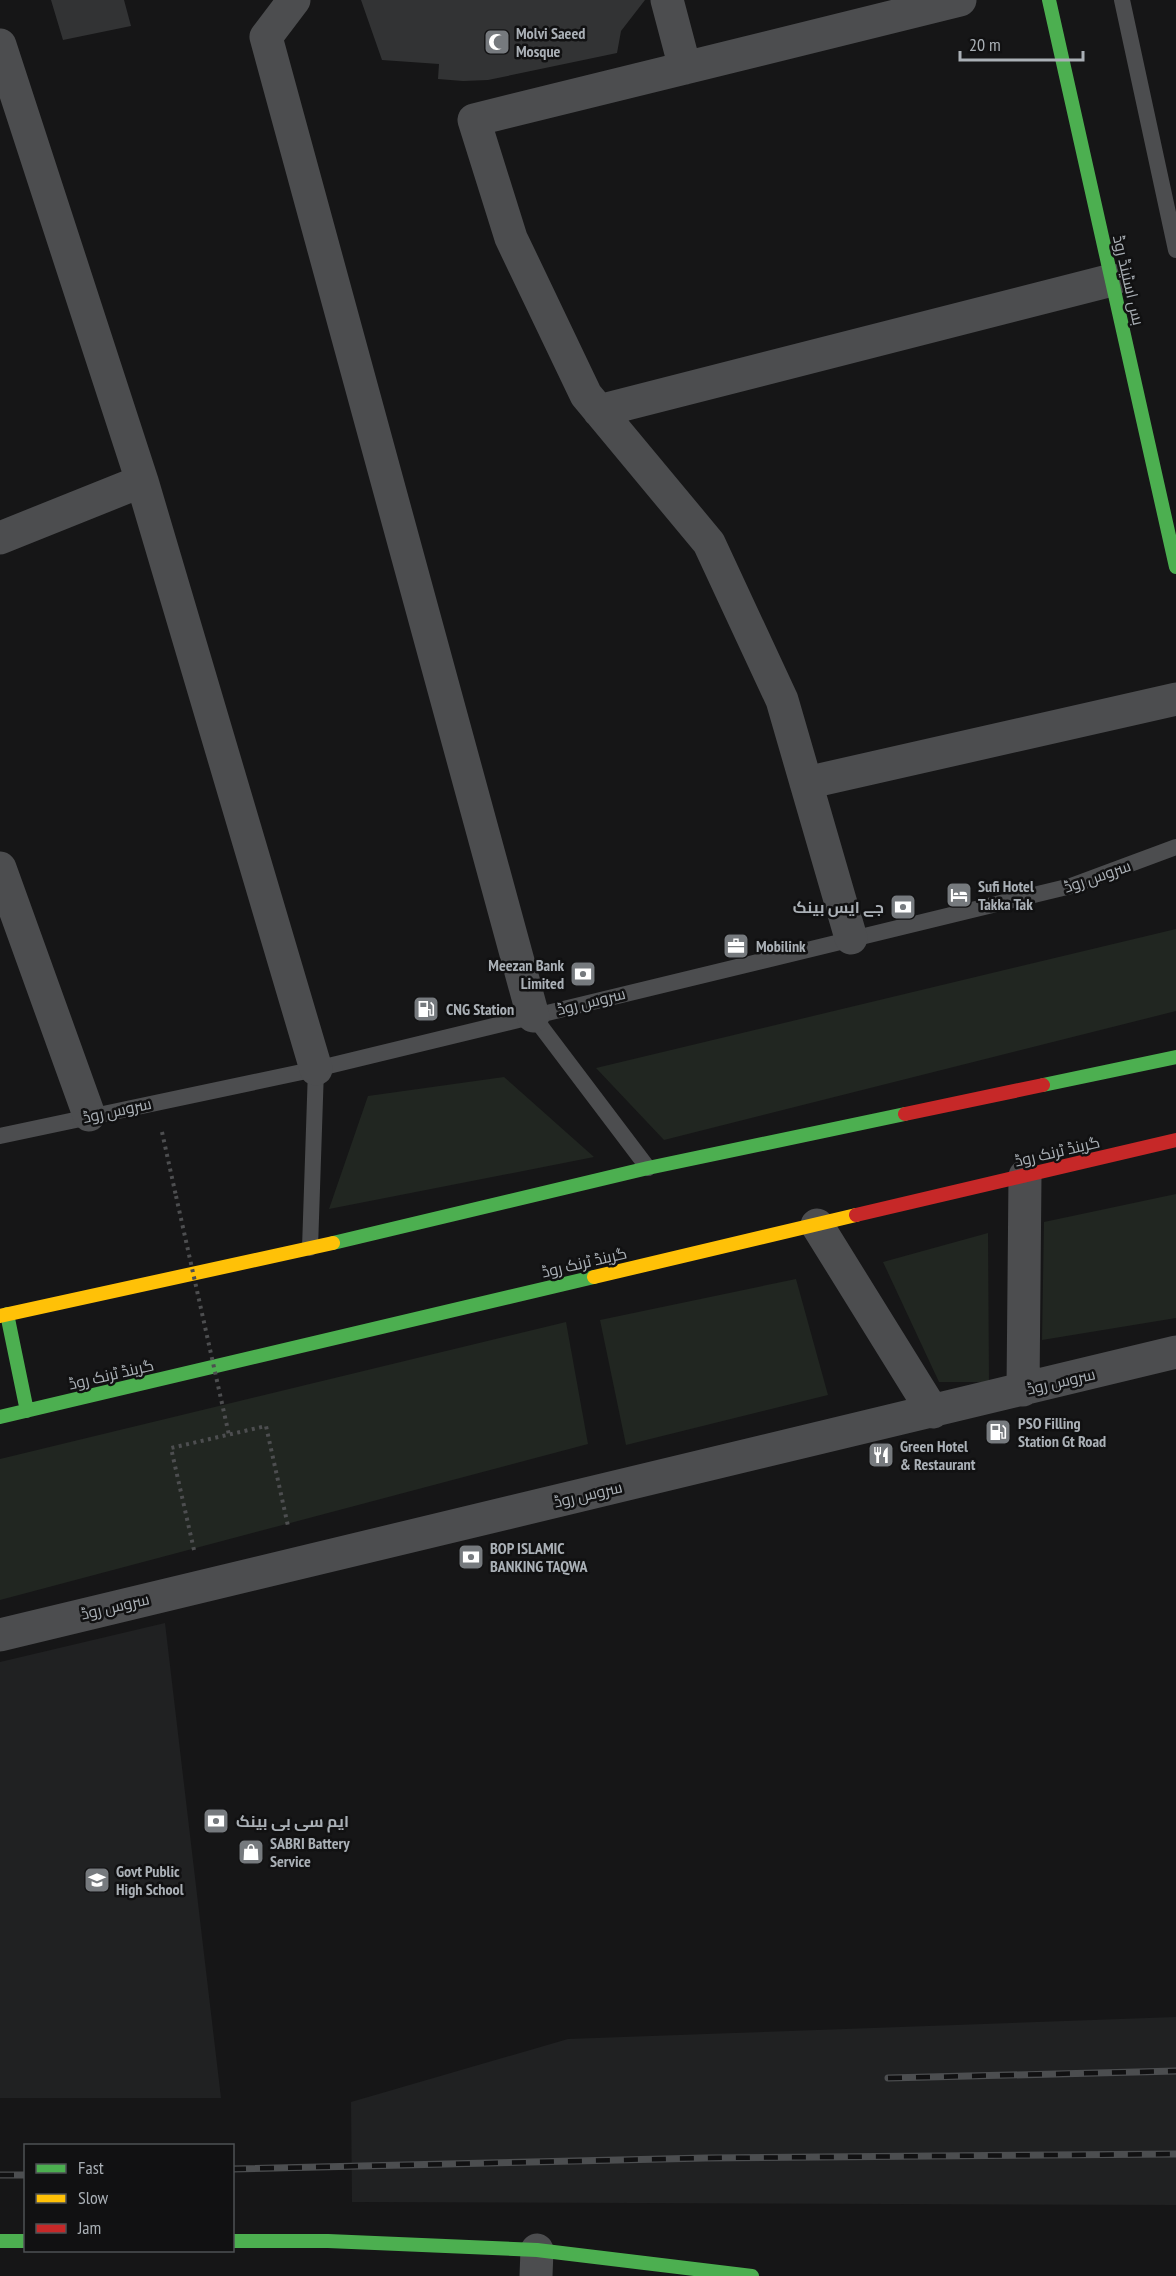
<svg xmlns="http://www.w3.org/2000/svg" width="1176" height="2276" font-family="'PT Sans Narrow',Cairo,sans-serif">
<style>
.built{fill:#202122}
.green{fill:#212621}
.building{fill:#323334}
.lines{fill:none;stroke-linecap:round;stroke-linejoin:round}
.path{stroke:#4d4e50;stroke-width:4;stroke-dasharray:3 4.5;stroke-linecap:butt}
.lane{stroke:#4c4d4f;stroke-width:16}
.street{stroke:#4c4d4f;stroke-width:33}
.fast{stroke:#4caf50;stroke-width:14}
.slow{stroke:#ffc107;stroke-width:14}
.jam{stroke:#c62828;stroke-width:14}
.rail-casing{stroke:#4c4e50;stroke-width:7}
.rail{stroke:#111112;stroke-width:4.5;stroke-dasharray:14;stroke-linecap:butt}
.path-bridge{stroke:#4d4e50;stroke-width:4;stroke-dasharray:3 4.5;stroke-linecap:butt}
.labels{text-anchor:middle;stroke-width:5;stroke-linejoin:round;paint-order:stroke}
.poi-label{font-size:16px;font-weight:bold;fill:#aab0b6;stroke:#111112;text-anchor:start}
.street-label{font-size:16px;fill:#aab0b6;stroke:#111112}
</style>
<rect width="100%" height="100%" fill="#161617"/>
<path class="built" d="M165 1623 221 2098H0V1662Z
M1176 2017V2205L352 2202 351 2102 568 2039Z"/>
<path class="green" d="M1176 929V1011L664 1140 596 1068Z
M504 1077 594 1157 329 1209 368 1096Z
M1176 1194V1318L1042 1340 1044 1222Z
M988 1233 989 1382H939L883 1262Z
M796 1279 828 1395 626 1445 600 1320Z
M566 1322 588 1444 0 1600V1459Z"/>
<path class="building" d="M51 0H124L131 26 63 40Z
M361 0H645L621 31 617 53 488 80 463 81 438 79 439 64 382 60Z"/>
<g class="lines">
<path class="path" d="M162 1132 176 1196
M194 1550 171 1448 266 1426 288 1526"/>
<path class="lane" d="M1122 0 1176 250
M533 1016 648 1168
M0 1136 316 1069 1071 886 1176 847
M310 1248 316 1069"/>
<path class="street" d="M294 0 266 37 533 1016
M667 0 685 68
M0 45 142 481 316 1069
M599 411 1112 280
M0 538 142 481
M806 783 1176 699
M0 868 89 1115
M851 938 782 700 709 543 586 395 511 238 474 120 960 0
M817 1225 933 1412
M1023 1390 1025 1176
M0 1635 1176 1352
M536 2276 537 2250"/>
<path class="fast" d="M1049 0 1176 567
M1043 1085 1176 1057
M333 1243 648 1168 905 1114
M7 1314 27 1411
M0 1417 594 1277
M0 2241H26
M232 2241H328L537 2250 752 2276"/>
<path class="slow" d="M594 1277 856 1215
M0 1316 333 1243"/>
<path class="jam" d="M905 1114 1043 1085
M856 1215 1176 1140"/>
<g class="rail-casing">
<path id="rail" d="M888 2078 1176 2071
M232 2169 706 2158 1176 2154
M0 2175H26"/>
</g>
<use href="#rail" class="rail"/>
<path class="path-bridge" d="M176 1196 229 1435"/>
</g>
<defs>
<g id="mosque-square" transform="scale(1.35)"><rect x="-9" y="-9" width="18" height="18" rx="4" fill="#767a7e" stroke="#111112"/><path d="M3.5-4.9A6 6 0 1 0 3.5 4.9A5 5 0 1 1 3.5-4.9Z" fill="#fff"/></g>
<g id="hotel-square" transform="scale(1.35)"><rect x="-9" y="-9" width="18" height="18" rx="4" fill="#767a7e" stroke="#111112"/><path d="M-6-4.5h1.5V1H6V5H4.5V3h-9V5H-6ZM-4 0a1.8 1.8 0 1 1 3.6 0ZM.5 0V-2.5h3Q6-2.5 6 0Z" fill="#fff"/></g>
<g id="bank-square" transform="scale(1.35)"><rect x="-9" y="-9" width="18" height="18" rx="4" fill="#767a7e" stroke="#111112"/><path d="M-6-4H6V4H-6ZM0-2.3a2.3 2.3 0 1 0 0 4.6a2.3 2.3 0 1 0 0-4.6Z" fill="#fff"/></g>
<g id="office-square" transform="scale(1.35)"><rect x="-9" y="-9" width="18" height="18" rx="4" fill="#767a7e" stroke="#111112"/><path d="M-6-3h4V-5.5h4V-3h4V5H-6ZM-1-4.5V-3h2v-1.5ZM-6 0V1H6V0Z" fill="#fff"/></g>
<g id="fuel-square" transform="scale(1.35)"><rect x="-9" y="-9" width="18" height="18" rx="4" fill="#767a7e" stroke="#111112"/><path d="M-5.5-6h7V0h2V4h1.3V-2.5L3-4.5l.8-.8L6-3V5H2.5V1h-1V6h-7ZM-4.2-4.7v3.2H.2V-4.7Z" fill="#fff"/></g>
<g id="restaurant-square" transform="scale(1.35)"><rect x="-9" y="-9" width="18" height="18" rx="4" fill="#767a7e" stroke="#111112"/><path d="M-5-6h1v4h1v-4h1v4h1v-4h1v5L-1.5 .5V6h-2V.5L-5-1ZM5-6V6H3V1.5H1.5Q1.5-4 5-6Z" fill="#fff"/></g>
<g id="shop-square" transform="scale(1.35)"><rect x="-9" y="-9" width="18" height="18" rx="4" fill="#767a7e" stroke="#111112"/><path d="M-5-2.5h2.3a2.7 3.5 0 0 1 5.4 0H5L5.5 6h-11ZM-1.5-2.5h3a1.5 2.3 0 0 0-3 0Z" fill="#fff"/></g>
<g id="school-square" transform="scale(1.35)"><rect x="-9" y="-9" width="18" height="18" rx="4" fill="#767a7e" stroke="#111112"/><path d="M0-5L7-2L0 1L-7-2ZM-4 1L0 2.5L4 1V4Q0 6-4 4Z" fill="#fff"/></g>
</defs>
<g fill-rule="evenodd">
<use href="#mosque-square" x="497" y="42"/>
<use href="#hotel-square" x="959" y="895"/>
<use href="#bank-square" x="903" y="907"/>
<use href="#office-square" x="736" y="946"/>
<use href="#bank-square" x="583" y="974"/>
<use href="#fuel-square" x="426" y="1009"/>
<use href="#fuel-square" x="998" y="1432"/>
<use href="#restaurant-square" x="881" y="1455"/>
<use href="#bank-square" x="471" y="1557"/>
<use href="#bank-square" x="216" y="1821"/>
<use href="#shop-square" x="251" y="1852"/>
<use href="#school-square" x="97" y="1880"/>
</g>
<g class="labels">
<g class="poi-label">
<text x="516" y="39">Molvi Saeed<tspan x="516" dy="18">Mosque</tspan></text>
<text x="978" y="892">Sufi Hotel<tspan x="978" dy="18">Takka Tak</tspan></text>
<text x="884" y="913" text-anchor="end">جے ایس بینک</text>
<text x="756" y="952">Mobilink</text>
<text x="564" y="971" text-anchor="end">Meezan Bank<tspan x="564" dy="18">Limited</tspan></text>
<text x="446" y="1015">CNG Station</text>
<text x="1018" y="1429">PSO Filling<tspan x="1018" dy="18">Station Gt Road</tspan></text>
<text x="900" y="1452">Green Hotel<tspan x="900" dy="18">&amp; Restaurant</tspan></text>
<text x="490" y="1554">BOP ISLAMIC<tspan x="490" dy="18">BANKING TAQWA</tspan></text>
<text x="236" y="1827">ایم سی بی بینک</text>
<text x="270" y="1849">SABRI Battery<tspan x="270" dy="18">Service</tspan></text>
<text x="116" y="1877">Govt Public<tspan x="116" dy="18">High School</tspan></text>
</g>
<g class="street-label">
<text transform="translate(1129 280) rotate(77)" y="6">بس اسٹینڈ روڈ</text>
<text transform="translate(1097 876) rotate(-19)" y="6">سروس روڈ</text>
<text transform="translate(591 1001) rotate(-14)" y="6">سروس روڈ</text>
<text transform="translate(117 1110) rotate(-12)" y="6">سروس روڈ</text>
<text transform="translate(1057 1151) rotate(-13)" y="6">گرینڈ ٹرنک روڈ</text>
<text transform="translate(584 1262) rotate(-13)" y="6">گرینڈ ٹرنک روڈ</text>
<text transform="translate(111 1374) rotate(-13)" y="6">گرینڈ ٹرنک روڈ</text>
<text transform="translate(1061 1381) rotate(-13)" y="6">سروس روڈ</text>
<text transform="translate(588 1494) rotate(-13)" y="6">سروس روڈ</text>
<text transform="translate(115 1606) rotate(-13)" y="6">سروس روڈ</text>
</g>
</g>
<rect x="24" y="2144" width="210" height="108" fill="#111112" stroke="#4e5154" stroke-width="1.5"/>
<rect x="36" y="2164" width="30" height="9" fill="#4caf50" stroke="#4e5154" stroke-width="1.5"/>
<text x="78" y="2174" font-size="18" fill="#aab0b6">Fast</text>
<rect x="36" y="2194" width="30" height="9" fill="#ffc107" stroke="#4e5154" stroke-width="1.5"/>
<text x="78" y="2204" font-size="18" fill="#aab0b6">Slow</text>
<rect x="36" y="2224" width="30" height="9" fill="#c62828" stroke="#4e5154" stroke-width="1.5"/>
<text x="78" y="2234" font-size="18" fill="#aab0b6">Jam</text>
<path d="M960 51v9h123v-9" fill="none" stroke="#aab0b6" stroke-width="3"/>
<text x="969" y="51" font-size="18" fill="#aab0b6" stroke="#111112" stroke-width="4.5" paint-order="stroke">20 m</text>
</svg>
